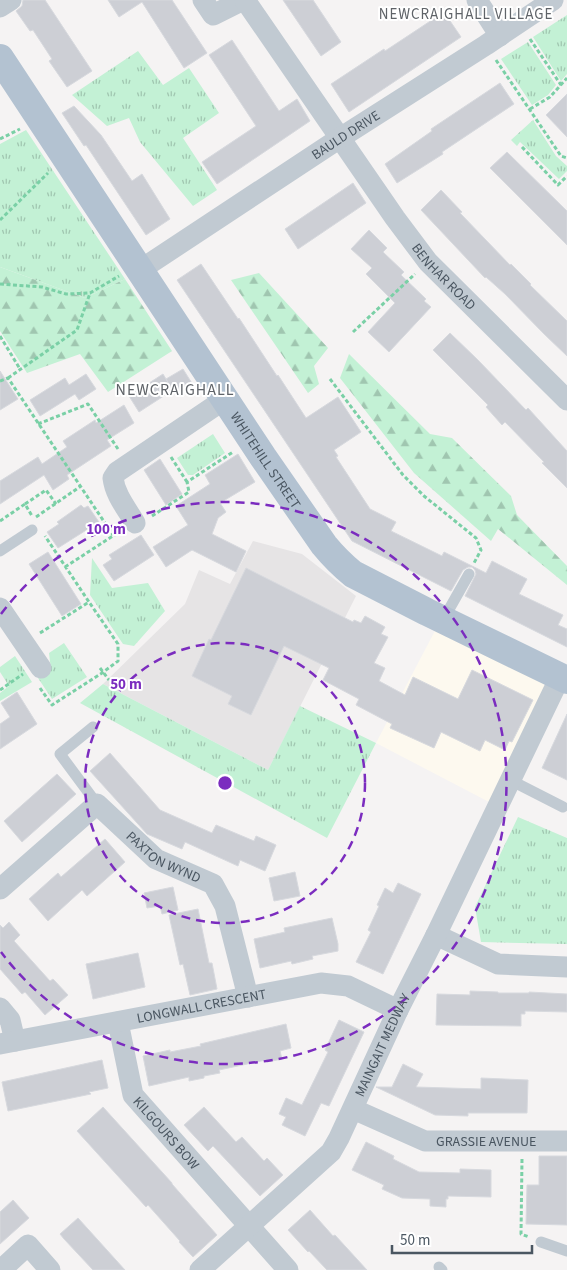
<svg xmlns="http://www.w3.org/2000/svg" width="567" height="1270" font-family="'Source Sans 3',sans-serif">
<style>
.commercial{fill:#fdf9ef}
.education{fill:#e6e4e5}
.grass{fill:url(#grass-tufts)}
.forest{fill:url(#forest-firs)}
.building{fill:#cdcfd5;stroke:#d7d9de}
.lines{fill:none;stroke-linecap:round;stroke-linejoin:round}
.path{stroke:#7ad0a6;stroke-width:3;stroke-dasharray:4 2.5;stroke-linecap:butt}
.service{stroke:#c1cad2;stroke-width:11}
.minor{stroke:#c1cad2;stroke-width:21}
.primary{stroke:#b3c2d1;stroke-width:28}
.ring{fill:none;stroke:#7b2cbf;stroke-width:2.5;stroke-dasharray:9 6}
.labels{text-anchor:middle;stroke-width:4;stroke-linejoin:round;paint-order:stroke}
.street-label{font-size:14px;fill:#4a5661;stroke:#fff}
.neighbourhood-label{font-size:15px;letter-spacing:1px;fill:#5f6368;stroke:#fff}
.quarter-label{font-size:16px;letter-spacing:1px;fill:#5f6368;stroke:#fff}
.centre{fill:#7b2cbf;stroke:#fff;stroke-width:2.5}
.ring-label{font-size:15px;text-anchor:middle;font-weight:bold;fill:#7b2cbf;stroke:#fff;stroke-width:4;stroke-linejoin:round;paint-order:stroke}
</style>
<defs>
<pattern id="grass-tufts" width="24" height="20" patternUnits="userSpaceOnUse" patternTransform="scale(1.25)"><rect width="24" height="20" fill="#c3f1d5"/><path d="M3 7l-1-3M5 7V3M7 7l1-3M15 17l-1-3M17 17v-4M19 17l1-3" fill="none" stroke="#a0c6b0"/></pattern>
<pattern id="forest-firs" width="22" height="20" patternUnits="userSpaceOnUse" patternTransform="scale(1.25)"><rect width="22" height="20" fill="#c3f1d5"/><path d="M5 1l3.5 6h-7zM16 11l3.5 6h-7z" fill="#a0c6b0"/></pattern>
</defs>
<rect width="100%" height="100%" fill="#f5f3f3"/>
<path class="commercial" d="M437 627 549 682 491 803 376 743Z"/>
<path class="education" d="M253 541 302 554 356 596 268 770 103 684 185 604 199 570 230 584Z"/>
<path class="grass" d="M567 15V74L561 81 533 37Z
M528 42 556 85 548 95 532 105 501 59Z
M138 51 163 85 189 68 219 113 183 138 217 190 193 206 140 142 129 118 107 126 72 95Z
M533 120 556 156 567 166V171L559 179 520 142 517 146 511 140Z
M26 130 125 279 85 298 0 267V144Z
M213 434 225 453 193 475H188L177 458Z
M92 558 112 588 148 583 165 611 134 646 123 644 90 595Z
M64 643 87 677 52 699 38 678 51 670 49 653Z
M15 656 32 682 0 701V693L9 686 0 672V667Z
M103 684 268 770 300 706 376 743 327 838 80 703Z
M518 817 567 838V944L481 942 475 907Z"/>
<path class="forest" d="M0 267 85 298 125 279 172 351 108 392 80 354 27 373 0 331Z
M259 273 328 348 314 366 319 384 308 393 231 280Z
M349 354 430 434 452 438 511 496 517 515 567 566V585L498 529 491 541 414 473 340 378Z"/>
<path class="building" d="M23 0H45L92 71 67 87 49 61 52 59 33 30 30 31 16 11 22 6Z
M108 0H172L207 53 184 68 142 2 119 17Z
M283 0H313L341 42 321 56Z
M444 12 461 37 349 112 331 84 384 49 385 51Z
M232 40 279 111 297 99 310 121 217 184 202 162 256 126 209 55Z
M500 83 514 104 442 152 443 154 397 183 385 164 432 131 431 129Z
M567 94V137L546 115Z
M74 106 101 135 132 181 142 174 170 219 146 235 86 145 84 146 62 113Z
M507 152 567 211V245L490 168Z
M353 183 366 203 298 249 285 229Z
M441 190 462 212 460 213 510 265 511 264 531 284 530 285 567 321V356L544 334 505 294 486 277 485 278 421 210Z
M369 230 387 248 383 252 404 272 401 275 426 299 424 301 431 307 389 352 368 332 395 303 366 274 372 268 351 249Z
M201 264 238 319 239 318 277 376 278 375 306 418 338 397 361 432 334 450 338 456 336 457 370 509 396 522 391 531 442 556 444 552 486 573 492 561 527 579 519 594 563 615 558 625 567 629V647L465 596 476 574 475 570 472 567H468L463 570 451 591 352 541 177 280Z
M450 333 478 360 526 410 528 408 567 451V488L542 463 544 462 505 422 502 425 486 407 488 405 433 350Z
M183 369 193 385 176 395 173 390 139 412 129 396 163 374 169 384 166 379Z
M0 371 18 399 0 410Z
M86 374 96 389 79 400 75 394 40 416 30 400 65 378 69 385Z
M124 405 134 423 107 440 111 446 67 475 69 479 53 490 44 475 0 504V481L38 457 42 464 67 447 63 441 95 420 96 423Z
M238 454 255 482 220 503 226 512 218 518 212 534 246 551 236 572 192 550 166 567 153 547 188 525 176 506 210 484 205 475Z
M160 459 182 494 166 505 144 470Z
M81 505 84 508 88 506 99 522 58 548 47 532 59 524 57 522Z
M141 535 154 555 114 581 103 565 112 559 109 555Z
M48 552 81 604 62 616 29 564Z
M246 568 353 622 354 620 361 623 365 616 385 627 381 634 388 637 374 663 385 668 379 681 405 695 413 677 458 699 472 670 533 700 512 742 509 741 505 750 485 740 480 751 441 732 434 748 390 728 392 724 356 705 359 699 323 680 329 668 284 646 251 715 228 704 232 696 192 676 209 639 211 640Z
M17 692 37 724 0 749V724L10 717 1 703Z
M567 714V780L542 768Z
M110 753 160 810 212 833 216 825 254 841 256 836 276 845 265 871 240 860 238 866 185 842 182 849 147 834 90 771Z
M57 774 76 794 22 842 4 821Z
M105 839 125 862 87 896 82 890 48 921 29 899 58 873 61 877Z
M295 872 300 896 274 901 269 878Z
M398 883 421 894 383 974 356 962 371 932 368 930 379 906 377 905 385 888 393 893Z
M173 887 178 910 162 914 160 906 147 908 144 893Z
M198 909 209 963H212L217 989 190 995 183 964 180 965 169 915Z
M332 918 338 944V951L312 956 313 959 292 964 291 961 260 968 254 939 285 932 284 928Z
M9 922 20 935 14 941 50 981 53 979 68 995 45 1015 25 992 22 994 0 969V925L3 928Z
M138 953 145 987 93 999 86 964Z
M470 991 498 992V993H529V992L567 994V1012L525 1011V1014H521V1026L436 1025 437 994 470 995Z
M339 1020 364 1032 329 1106 321 1103 305 1136 282 1125 286 1117 279 1114 286 1098 302 1105 328 1052 325 1050Z
M286 1024 291 1048 280 1051 282 1059 267 1062 266 1060 219 1070 220 1073 204 1076V1078L189 1081V1077L149 1086 143 1056 170 1050V1052L201 1046 200 1044Z
M102 1060 108 1088 89 1092 91 1094 8 1111 2 1082Z
M403 1064 423 1074 416 1087 481 1089V1078L528 1080 527 1113H468V1116L435 1115 376 1087H392Z
M103 1107 172 1183V1184L194 1209 217 1235 193 1257 179 1242 180 1241 148 1205 146 1207 77 1131Z
M204 1107 236 1142 242 1137 264 1161 267 1158 283 1175 260 1196 213 1146 208 1151 184 1125Z
M366 1142 394 1156 393 1159 419 1172 460 1173V1169L491 1170V1197L448 1196V1199H446V1207L430 1206V1199L402 1198 382 1189 384 1185 352 1170Z
M539 1156H567V1225L526 1224 527 1185H539Z
M13 1200 29 1218 0 1244V1212Z
M310 1210 333 1236 335 1235 367 1270H327L309 1251 308 1252 288 1230Z
M78 1218 97 1239 125 1270H93L64 1239 60 1234Z"/>
<g class="lines">
<path class="path" d="M530 39 561 85
M496 60 561 156 567 158
M530 109 550 97 567 78
M0 139 20 129
M522 147 558 185 567 176
M0 220 48 173
M0 284 42 287 66 294 90 293 119 276
M353 332 415 274
M0 336 20 369
M8 378 77 330 90 293
M330 379 403 475 424 496 476 538 481 550 474 563
M0 381 8 378 113 535
M38 424 88 404 118 449
M171 457 187 482
M25 504 46 490 56 504
M152 516 189 492 187 482 233 452
M36 517 81 486
M0 521 25 504 32 516
M65 567 119 532
M40 633 89 602 45 536
M100 668 109 680
M40 688 52 705 102 673 118 661V644L89 602
M0 690 23 674
M522 1159 521 1234 529 1237"/>
<path class="service" d="M0 551 32 530
M443 620 469 574
M93 727 60 754 97 804
M510 780 563 807
M541 1242 567 1251
M439 1267 442 1270"/>
<g class="minor">
<path d="M203 0 213 15 243 0"/>
<path id="s1" d="M245 0 395 218 428 262 567 400"/>
<path d="M477 0 500 36"/>
<path d="M0 7 11 0"/>
<path id="s2" d="M140 270 340 138 486 45 553 0"/>
<path d="M135 523C127 509 115 495 113 478L117 472 225 399"/>
<path d="M0 608 41 668"/>
<path id="s3" d="M0 889 97 804 156 859 213 884 225 906 248 997"/>
<path d="M436 935 498 964 567 967"/>
<path d="M0 1008 10 1020 15 1041"/>
<path id="s4" d="M118 1022 133 1095 288 1270"/>
<path id="s5" d="M0 1044 321 983 348 986 398 1010"/>
<path id="s6" d="M353 1109 425 1141H567"/>
<path d="M1 1270 28 1245 50 1270"/>
<path id="s7" d="M200 1270 331 1152 339 1138 398 1010 436 935 560 677"/>
</g>
<path class="primary" id="s8" d="M0 58 263 457 324 545C333 556 342 565 353 574L427 612 567 680"/>
</g>
<g class="ring">
<circle cx="225" cy="783" r="140"/>
<path d="M1 614A281 281 0 1 1 1 952"/>
</g>
<g class="labels">
<g class="street-label">
<text dy="5" stroke="none"><textPath href="#s2" startOffset="246">BAULD DRIVE</textPath></text>
<text dy="5" stroke="none"><textPath href="#s1" startOffset="341">BENHAR ROAD</textPath></text>
<text dy="5" stroke="none"><textPath href="#s8" startOffset="482">WHITEHILL STREET</textPath></text>
<text dy="5" stroke="none"><textPath href="#s3" startOffset="215">PAXTON WYND</textPath></text>
<text dy="5" stroke="none"><textPath href="#s5" startOffset="205">LONGWALL CRESCENT</textPath></text>
<text dy="5" stroke="none"><textPath href="#s7" startOffset="295">MAINGAIT MEDWAY</textPath></text>
<text dy="5" stroke="none"><textPath href="#s4" startOffset="125">KILGOURS BOW</textPath></text>
<text dy="5" stroke="none"><textPath href="#s6" startOffset="140">GRASSIE AVENUE</textPath></text>
</g>
<g class="neighbourhood-label">
<text x="466" y="19">NEWCRAIGHALL VILLAGE</text>
</g>
<g class="quarter-label">
<text x="175" y="395">NEWCRAIGHALL</text>
</g>
</g>
<circle cx="225" cy="783" r="8" class="centre"/>
<g class="ring-label">
<text x="106" y="534">100 m</text>
<text x="126" y="689">50 m</text>
</g>
<path d="M392 1245v8h140v-8" fill="none" stroke="#4a5661" stroke-width="2.5"/>
<text x="400" y="1245" font-size="15" fill="#4a5661" stroke="#ffffff" stroke-width="4" paint-order="stroke">50 m</text>
</svg>
